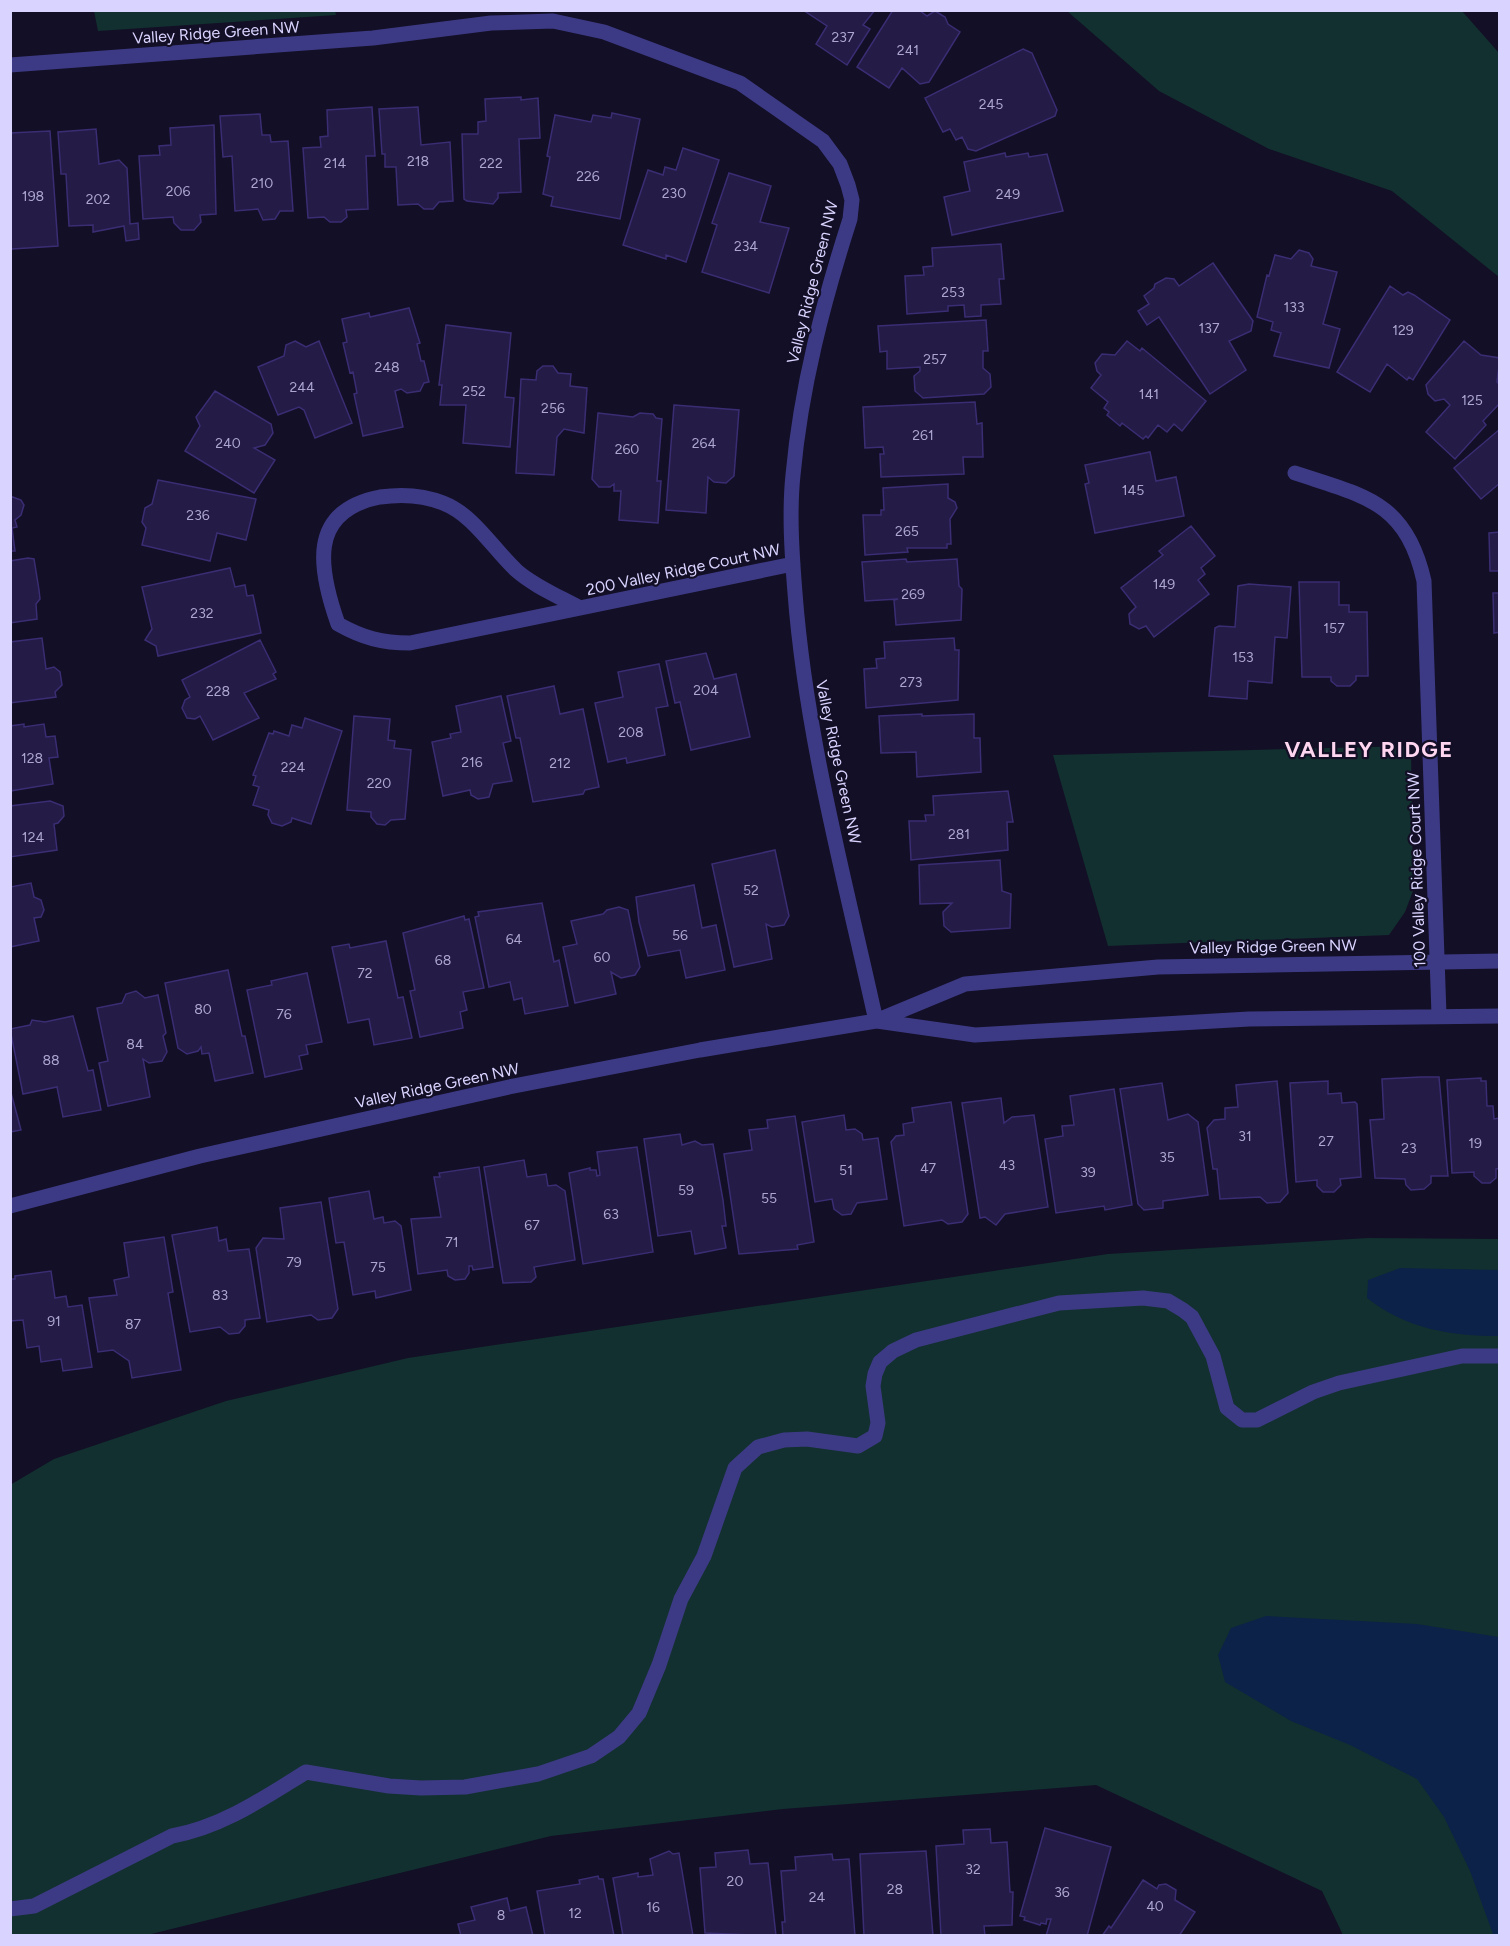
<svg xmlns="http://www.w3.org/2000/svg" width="1510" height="1946" font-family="Figtree,sans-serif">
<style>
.green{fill:#12302f}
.water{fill:#0c2248}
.building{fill:#241b47;stroke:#3b2d73;stroke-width:1.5}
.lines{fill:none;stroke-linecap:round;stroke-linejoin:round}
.lane{stroke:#3d3a85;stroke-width:15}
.street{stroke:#3d3a85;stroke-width:15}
.labels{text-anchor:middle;stroke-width:4.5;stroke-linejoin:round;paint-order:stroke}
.number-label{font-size:14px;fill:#aca6d1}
.street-label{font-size:16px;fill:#d9d4ff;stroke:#130f26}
.district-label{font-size:22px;font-weight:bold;letter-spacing:1.5px;fill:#ffd6f0;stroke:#130f26}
</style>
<rect width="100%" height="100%" fill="#130f26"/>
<path class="green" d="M335 10 336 15 98 31 94 11Z
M1067 11H1462L1499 53V277L1392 191 1269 149 1159 91Z
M1411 746 1413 891 1405 912 1389 935 1108 946 1053 755Z
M1368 1238 1499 1239V1935H1343L1322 1891 1096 1785 783 1809 551 1836 147 1935H11L10 1485 54 1459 226 1401 408 1358 1108 1254Z"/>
<path class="water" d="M1400 1268 1499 1270V1336C1451 1336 1406 1329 1367 1298L1368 1280Z
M1266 1616 1417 1624 1499 1637V1935L1493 1934 1470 1871 1444 1817 1417 1779 1350 1745 1291 1721 1225 1682 1218 1655 1231 1628Z"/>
<path class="building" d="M803 10H875L863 25 870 29 847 65 816 44 827 26Z
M893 10H919L927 16 935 11 945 17 948 24 960 32 929 82 920 84 902 68 889 88 857 67Z
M1023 49 1032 53 1057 110 1055 116 976 151 968 149 962 137 956 140 950 129 943 132 925 98Z
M521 97V100L538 98 540 138 519 139 521 192 498 193V198L493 204 467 201 464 199 462 134H478V122L486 121 485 99Z
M372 107 375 156H366L368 209 346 210 347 217 341 222H330L324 217 308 218 303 148 321 147 320 137 328 136 327 110Z
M418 107 421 145 450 142 453 201 439 202 433 209H424L418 204 398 205 396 167H385V154H382L379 109Z
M612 113 640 119 620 219 551 206 553 197 543 194 550 157 547 156 555 115 591 122 593 115 611 118Z
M260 114 262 135H270L271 142 288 141 293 211H280L275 219 263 220 258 209 235 211 232 156 223 157 220 116Z
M214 125 216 214 200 215 201 222 194 230H181L174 223 173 217 143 219 139 156 160 155 159 146 171 145 170 128Z
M96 129 99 164 119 160 127 168 130 224 138 223 139 239 126 241 124 226 93 232V225L69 226 66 174H61L58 132Z
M50 131 58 246 12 249 10 251V133Z
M683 148 719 160 686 262 666 255V259L623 245 648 170 663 175 665 167 676 170Z
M1005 153 1006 157 1028 153 1029 157 1047 154 1063 211 952 235 944 197 970 191 964 162Z
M729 173 771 186 760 222 789 228 769 293 702 272 717 225 712 223Z
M1001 244 1004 279H999L1001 304 981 305V316L965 317 964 305 948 306V311L907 314 905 276 924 275 923 267 933 266 932 248Z
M1299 250 1309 253 1313 259 1311 266 1337 272 1323 324 1340 329 1329 368 1274 356 1281 333 1271 330 1273 322 1257 317 1267 275 1269 276 1275 255 1291 259Z
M1213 263 1253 321 1251 331 1229 341 1246 370 1210 394 1159 317 1147 325 1138 311 1149 304 1144 296 1154 288 1155 284 1166 278 1174 279 1179 286Z
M1390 286 1403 295 1408 292 1414 295 1450 320 1413 380 1409 377 1407 380 1387 364 1370 392 1337 372Z
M409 308 420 343 417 344 421 361H424L429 382 424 383 420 391 407 393 401 389 395 391 403 427 363 436 354 394 357 393 353 372 350 373 343 343 347 342 342 319 369 313 370 317Z
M986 320 988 351H983V368L990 374 991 387 984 394 923 398 915 391 914 376 920 371V367L887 369V351L880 352 878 326Z
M446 325 511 333 505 397 514 398 510 447 463 443 466 405H440L442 385H439Z
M295 341 306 347 319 341 352 423 315 438 304 410 299 407 278 415 258 367 284 356 286 345Z
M1127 341 1140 351 1142 348 1206 401 1182 431 1174 424 1167 432 1158 425 1148 438 1146 436 1143 439 1122 423 1120 426 1107 415 1109 412 1104 408 1108 402 1091 388 1101 375 1097 371 1095 363 1102 354 1115 355Z
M1464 341 1481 355 1500 358 1497 382 1500 385V403L1483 421 1486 425 1455 459 1426 432 1450 405 1444 399 1435 401 1428 394 1426 385Z
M543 366H553L558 373 571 374 570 386 587 388 584 433 564 429 557 437 554 475 516 473 521 379 536 380 537 371Z
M215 391 271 424 273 433 265 445 254 448 275 460 254 493 185 451 200 426 196 417Z
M975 402 977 424 982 423 983 457H963L964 474 881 477 880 454H884L883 447 865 448 863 407Z
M674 405 739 410 734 476 726 483 714 482 708 477 706 513 666 510Z
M598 413 633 417 640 413 653 414 656 418 662 419 657 481H661L658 523 619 520 621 491H614V484L610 487H599L592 479Z
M1500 429V483L1481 499 1454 468Z
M1150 452 1156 481 1176 477 1184 516 1095 533 1085 484 1089 483 1085 465Z
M158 480 256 499 246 540 217 533 210 561 142 545 146 528 142 522 145 508 152 504Z
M948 484V498L955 502 957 508 950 519 951 544H947V548H907L908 552 865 555 863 515H881V510H884L883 488Z
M10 496 21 500 24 505 21 515 15 520 17 527 12 528 15 551H10Z
M1191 526 1215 556 1201 568 1205 574 1198 580 1209 594 1154 637 1146 626 1139 629 1130 624 1129 614 1136 607 1121 588 1163 555 1159 551Z
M1500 532V571H1490L1489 533Z
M28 558 34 559 39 590 40 599 36 604 37 619 10 623V561Z
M906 559 907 562 957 559 959 586 962 589 961 620 896 625 894 600 898 599 865 601 862 562Z
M230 568 235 587 245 585 247 596 253 595 261 633 158 656 156 646 145 640 152 629 142 587Z
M1299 582H1339V605H1349V612H1367L1368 676H1356V680L1350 686H1337L1331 681V677H1302Z
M1249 584 1291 587 1287 638 1275 637 1272 683 1248 681 1247 699 1209 696 1215 628 1219 626 1235 627 1238 586Z
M1493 593H1500V632L1494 633Z
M42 638 46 669 54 667 60 672 62 685 55 692 56 697 10 703V642Z
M954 638 955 650H959L958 700 866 708 864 669 877 668 876 659 885 658 884 642Z
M260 640 276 672 273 674 276 679 244 693 259 718 213 740 200 716 195 719 187 718 182 708 185 700 190 697 182 680Z
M706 653 714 679 736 674 750 737 691 750 680 702 675 703 666 661Z
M659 664 668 706 656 708 665 755 627 763 626 758 608 762 595 703 623 697 618 672Z
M554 686 560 714 583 709 599 787 585 790 583 794 533 802 520 738H516L507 696Z
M501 696 511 741 503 743 512 781 493 784 489 797 478 799 471 795 470 790 443 796 432 742 451 738 450 734 461 732 456 706Z
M922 714V716L974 714V738H980L981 772 917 777 916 752 881 753 879 716Z
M354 716 390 719 388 740 395 741 394 748 411 750 405 819 391 820 385 825 377 824 371 817V812L347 810Z
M305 718 342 731 311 824 292 818 291 822 282 826 272 823 268 815 269 810 253 805 259 787 253 785 256 776 253 775 269 733 273 734 274 731 289 736 292 725 302 728Z
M24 724V727L44 724 46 737 55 736 58 757 49 758 53 784 10 791V726Z
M1008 791 1013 822H1007L1008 850 911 860 909 821H926L925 815H934L933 796Z
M50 801 63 806 64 816 58 823 54 824 57 850 10 857V806Z
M775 850 789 916 784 925 772 927 766 924 772 959 734 967 712 864Z
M1000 860 1002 891 1011 894 1010 928 951 932 944 926 943 912 952 903 920 904 919 865Z
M31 883 34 897 41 900 44 910 41 917 34 918 39 941 10 947V887Z
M694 885 702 928 716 925 725 970 686 978 680 950 648 956 639 922 636 897Z
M542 903 554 962 559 960 568 1006 525 1014 522 998 514 1000 510 982 489 987 475 917 479 916 478 912Z
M619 907 628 910 640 967 635 975 621 978 611 972 616 994 575 1003 563 947 577 944 571 921 603 914 607 910Z
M464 916 465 920 469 919 484 988 463 992 467 1010 460 1012 463 1028 420 1037 410 991 415 990 403 933Z
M386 941 398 998 403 997 412 1038 374 1045 369 1019 348 1023 332 947 349 944 350 948Z
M228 970 242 1036H245L253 1073 215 1081 209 1053 202 1054 201 1047 198 1051 187 1054 178 1048 165 983Z
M307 973 322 1042 306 1045 308 1054 299 1056 302 1069 265 1077 247 990 272 985 271 981Z
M136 991 145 998 158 995 166 1033 163 1036 167 1052 162 1061 149 1063 143 1059 150 1097 108 1106 99 1063 108 1061 97 1008 122 1003 126 994Z
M73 1016 88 1071 93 1070 101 1110 63 1117 57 1087 23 1094 10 1029 30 1025 32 1020 45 1022Z
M1421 1077H1439L1448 1176H1431V1183L1424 1189 1411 1190 1406 1185 1405 1179 1375 1178 1370 1120 1384 1119 1382 1079Z
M1481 1078V1081H1486L1487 1106H1493L1494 1119 1500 1118V1168L1496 1169V1178L1490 1183H1482L1474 1176V1172L1452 1173 1447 1080Z
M1277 1081 1288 1193 1280 1202 1267 1203 1260 1197 1220 1199 1217 1169H1213L1207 1128 1214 1120 1225 1119V1108L1238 1107 1236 1085Z
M1328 1081V1094L1341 1093 1342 1103 1355 1102 1357 1104 1361 1177 1340 1179 1341 1185 1334 1192H1323L1317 1186V1180L1296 1182 1290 1083Z
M1162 1083 1168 1120 1188 1114 1198 1122 1208 1195 1163 1201V1208L1144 1210 1138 1204 1120 1089Z
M10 1089 21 1130 10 1132Z
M1114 1089 1132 1205 1105 1210 1104 1206 1056 1213 1045 1139 1063 1136 1062 1126 1074 1125 1070 1096Z
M1001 1098 1004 1123 1012 1117 1034 1115 1048 1207 1005 1214 996 1225 985 1217 980 1218 962 1103Z
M951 1102 968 1214 962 1222 948 1224 942 1220 904 1226 891 1142 896 1136 904 1135 903 1124 914 1122 912 1108Z
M844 1115 846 1130 855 1129 862 1134 863 1140 878 1138 887 1199 857 1203 851 1214 842 1215 834 1209 832 1199 815 1202 802 1122Z
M795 1116 814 1242 797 1245 798 1249 739 1254 724 1154 752 1150 749 1130 768 1128 767 1120Z
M680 1134 682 1145 695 1141 702 1145 713 1144 723 1200 726 1226H722L726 1248 695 1254 691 1231 658 1236 644 1139Z
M637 1147 653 1252 583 1264 569 1173 590 1168V1170H596L597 1176 600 1175 597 1152Z
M524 1160 527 1177 546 1174 548 1186 556 1185 565 1191 575 1260 534 1267 536 1277 531 1282 503 1283 484 1167Z
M479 1167 493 1267 473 1270 472 1266H469V1273L465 1279 455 1280 448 1276 447 1270 418 1274 411 1219 441 1217 434 1177H440L439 1173Z
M369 1191 374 1219 383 1217 384 1223 395 1221 401 1226 411 1290 376 1298 375 1291 353 1295 344 1242 336 1243 329 1198Z
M321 1202 338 1309 332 1318 318 1320 311 1315 267 1322 256 1248 263 1238 284 1239 280 1208Z
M217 1227 219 1241 226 1239 228 1251 249 1249 260 1318 245 1320V1326L239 1333 229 1334 220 1327 190 1332 172 1235Z
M164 1237 173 1292 168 1293 181 1370 132 1378 129 1361 113 1350 98 1352 89 1298 117 1295 114 1280 129 1277 124 1243Z
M51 1271 55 1298 66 1296 68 1307 82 1305 92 1367 63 1371 61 1359 41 1362 39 1346 27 1348 23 1320 10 1321V1279H15V1276Z
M1045 1828 1111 1847 1087 1936H1046L1051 1919H1047L1046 1924 1041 1923 1040 1925 1024 1920 1025 1917 1020 1916Z
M990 1829 991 1843 1007 1842 1010 1892H1013L1012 1925 984 1926 985 1936H941L936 1846 964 1844 963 1830Z
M748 1850 750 1864 768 1863 776 1936 705 1933 700 1868 716 1867 715 1853Z
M669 1851 673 1854 679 1853 693 1936H623L613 1878 638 1873V1877L653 1875 650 1859Z
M926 1851 933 1936H864L860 1854Z
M832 1854 833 1860 849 1859 855 1936H783L782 1922H785L781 1871 796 1870 795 1857Z
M598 1876 599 1879H603L614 1936H545L537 1891 580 1884 579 1880Z
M1143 1880 1157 1889 1159 1885 1166 1884 1176 1890 1175 1900 1195 1912 1179 1936H1102L1109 1926 1111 1928Z
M507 1898 510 1911 526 1907 533 1936H461L458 1924 475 1920 471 1907Z"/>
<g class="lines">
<path class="lane" d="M10 1909 34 1906 172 1836C222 1827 264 1798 306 1772L389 1786 421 1788 465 1787 538 1774 591 1756 619 1737 639 1713 659 1665 681 1599 704 1556 735 1468 758 1447 784 1440 807 1439 858 1446 875 1436 878 1423 873 1386 875 1374 880 1362 893 1351 916 1340 1059 1303 1143 1298 1168 1301 1183 1310 1192 1317 1213 1356 1227 1408 1242 1420H1257L1313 1392 1339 1383 1462 1356H1500"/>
<path class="street" d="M10 65 373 38 491 23 553 21 604 32 740 83 823 141 840 164 848 185 852 200 850 219C823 303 801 387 793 475 789 513 792 555 795 593 806 738 845 879 876 1021
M1295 473C1364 496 1406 501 1424 581L1439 1015
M580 608C560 597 534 586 517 571 493 549 474 515 443 503 423 495 401 494 380 497 307 511 319 570 338 624 363 638 382 643 410 643L793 564
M877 1021 975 1035 1249 1019 1500 1016
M10 1206 200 1156 509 1087 700 1050 876 1021 965 984 1158 967 1500 961"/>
</g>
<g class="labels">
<g class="number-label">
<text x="843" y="42">237</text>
<text x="908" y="55">241</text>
<text x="991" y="109">245</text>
<text x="418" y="166">218</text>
<text x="335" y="168">214</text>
<text x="491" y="168">222</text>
<text x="588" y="181">226</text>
<text x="262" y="188">210</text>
<text x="178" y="196">206</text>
<text x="674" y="198">230</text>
<text x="1008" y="199">249</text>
<text x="33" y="201">198</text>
<text x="98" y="204">202</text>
<text x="746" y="251">234</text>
<text x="953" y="297">253</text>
<text x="1294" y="312">133</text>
<text x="1209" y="333">137</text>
<text x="1403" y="335">129</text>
<text x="935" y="364">257</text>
<text x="387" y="372">248</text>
<text x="302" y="392">244</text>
<text x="474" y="396">252</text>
<text x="1149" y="399">141</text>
<text x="1472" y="405">125</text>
<text x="553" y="413">256</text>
<text x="923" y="440">261</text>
<text x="228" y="448">240</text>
<text x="704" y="448">264</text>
<text x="627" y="454">260</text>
<text x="1133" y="495">145</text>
<text x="198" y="520">236</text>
<text x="907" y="536">265</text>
<text x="1164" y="589">149</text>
<text x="913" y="599">269</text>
<text x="202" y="618">232</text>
<text x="1334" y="633">157</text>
<text x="1243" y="662">153</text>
<text x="911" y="687">273</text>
<text x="706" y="695">204</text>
<text x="218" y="696">228</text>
<text x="631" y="737">208</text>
<text x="32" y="763">128</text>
<text x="472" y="767">216</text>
<text x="560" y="768">212</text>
<text x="293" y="772">224</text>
<text x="379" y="788">220</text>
<text x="959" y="839">281</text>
<text x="33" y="842">124</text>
<text x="751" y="895">52</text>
<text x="680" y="940">56</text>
<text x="514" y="944">64</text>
<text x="602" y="962">60</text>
<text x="443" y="965">68</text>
<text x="365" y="978">72</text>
<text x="203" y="1014">80</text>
<text x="284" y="1019">76</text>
<text x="135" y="1049">84</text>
<text x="51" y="1065">88</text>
<text x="1245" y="1141">31</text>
<text x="1326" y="1146">27</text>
<text x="1475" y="1148">19</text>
<text x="1409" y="1153">23</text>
<text x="1167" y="1162">35</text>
<text x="1007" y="1170">43</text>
<text x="928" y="1173">47</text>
<text x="846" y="1175">51</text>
<text x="1088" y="1177">39</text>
<text x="686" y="1195">59</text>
<text x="769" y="1203">55</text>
<text x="611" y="1219">63</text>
<text x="532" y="1230">67</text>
<text x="452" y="1247">71</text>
<text x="294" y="1267">79</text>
<text x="378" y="1272">75</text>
<text x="220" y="1300">83</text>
<text x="54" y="1326">91</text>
<text x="133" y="1329">87</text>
<text x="973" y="1874">32</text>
<text x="735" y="1886">20</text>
<text x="895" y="1894">28</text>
<text x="1062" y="1897">36</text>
<text x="817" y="1902">24</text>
<text x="1155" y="1911">40</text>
<text x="653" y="1912">16</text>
<text x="575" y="1918">12</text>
<text x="501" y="1920">8</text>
</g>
<g class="street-label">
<text transform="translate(216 32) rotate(-4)" y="6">Valley Ridge Green NW</text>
<text transform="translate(812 282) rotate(-76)" y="6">Valley Ridge Green NW</text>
<text transform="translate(683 569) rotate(-12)" y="6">200 Valley Ridge Court NW</text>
<text transform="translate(839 762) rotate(78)" y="6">Valley Ridge Green NW</text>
<text transform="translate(1416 870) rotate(-92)" y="6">100 Valley Ridge Court NW</text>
<text transform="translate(1273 946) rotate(-1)" y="6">Valley Ridge Green NW</text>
<text transform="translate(437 1085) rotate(-12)" y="6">Valley Ridge Green NW</text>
</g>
<g class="district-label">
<text x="1369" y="757">VALLEY RIDGE</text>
</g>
</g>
<rect width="1510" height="1946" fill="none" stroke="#d9d4ff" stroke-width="24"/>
</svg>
